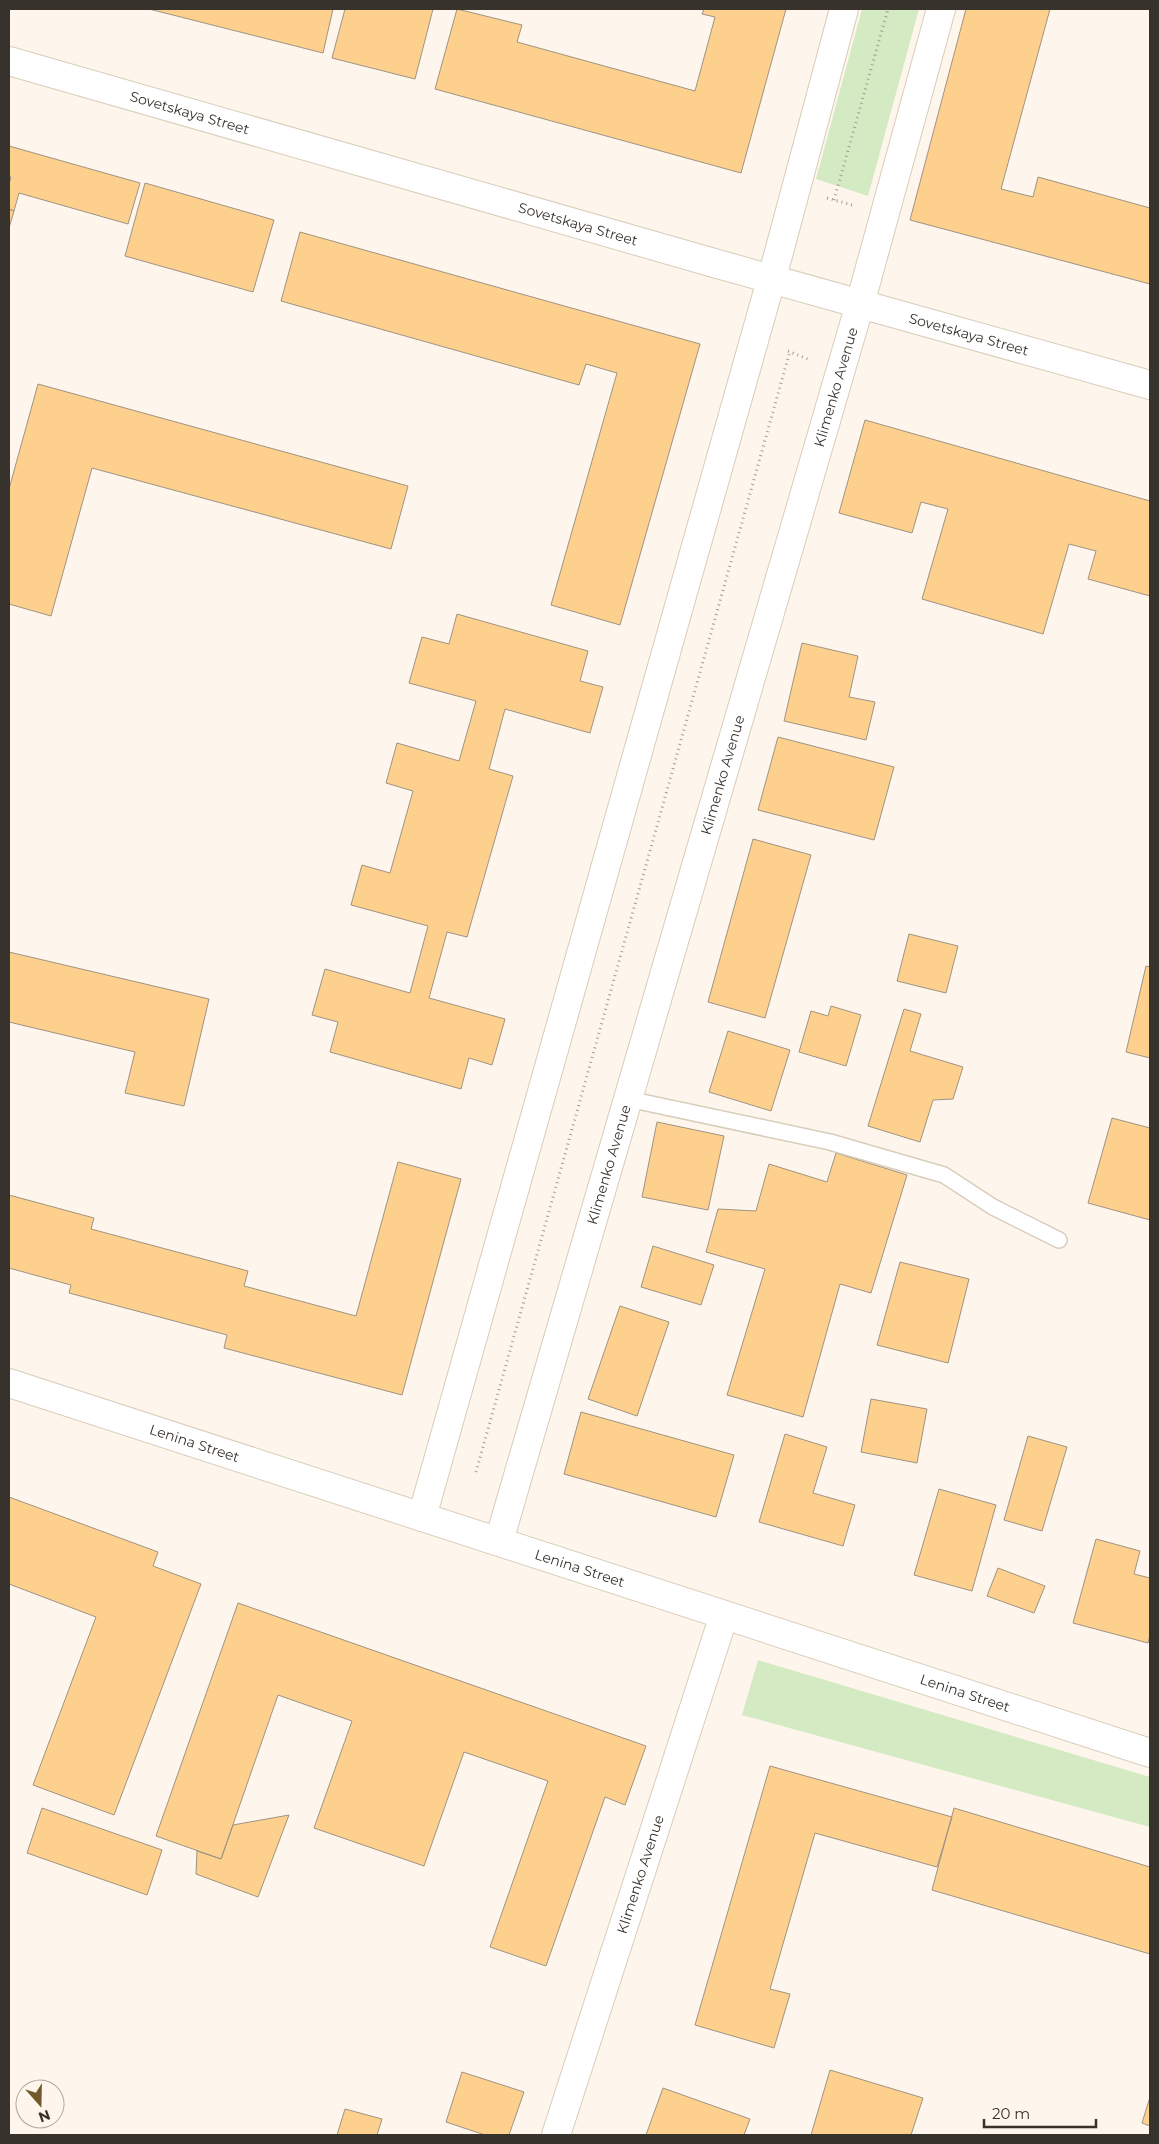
<svg xmlns="http://www.w3.org/2000/svg" width="1159" height="2144" font-family="Montserrat,sans-serif">
<style>
.green{fill:#d3eac2}
.building{fill:#fed08e;stroke:#9f9383}
.lines{fill:none;stroke-linecap:round;stroke-linejoin:round}
.service-casing{stroke:#d9cdbb;stroke-width:18}
.minor-casing{stroke:#d9cdbb;stroke-width:30}
.secondary-casing{stroke:#d9cdbb;stroke-width:30}
.primary-casing{stroke:#d9cdbb;stroke-width:30}
.path{stroke:#a39d94;stroke-width:3;stroke-dasharray:1 4;stroke-linecap:butt}
.service{stroke:#fff;stroke-width:15}
.minor{stroke:#fff;stroke-width:28}
.secondary{stroke:#fff;stroke-width:28}
.primary{stroke:#fff;stroke-width:28}
.labels{text-anchor:middle;stroke-width:4.5;stroke-linejoin:round;paint-order:stroke}
.street-label{font-size:14px;fill:#37322b;stroke:#fef6ec}
</style>
<rect width="100%" height="100%" fill="#fef6ec"/>
<path class="green" d="M862 9H919L868 196 816 179Z
M758 1660 1150 1777V1827L742 1715Z"/>
<path class="building" d="M149 9H333L323 53Z
M345 9H433L415 79 332 58Z
M457 9 522 25 517 42 695 91 715 17 702 14 704 9H786L741 173 435 89Z
M966 9H1050L1001 189 1033 197 1038 177 1150 208V284L910 220Z
M9 146 140 183 128 224 19 193 14 211 9 209V184L11 177 9 176Z
M145 183 274 220 253 292 125 256Z
M9 209 14 211 9 228Z
M300 232 700 344 620 625 551 605 617 373 586 364 579 385 281 301Z
M38 384 408 486 391 549 92 468 51 616 9 604V489Z
M865 420 1150 501V596L1088 579 1096 551 1069 544 1043 634 922 599 948 509 921 502 912 533 839 513Z
M457 614 588 651 580 681 603 687 590 733 505 709 489 769 513 776 467 937 447 932 429 998 505 1019 492 1065 469 1058 461 1089 330 1052 338 1022 312 1015 325 969 410 993 428 926 351 905 362 865 390 873 413 791 386 783 397 743 459 761 476 701 409 683 422 637 449 644Z
M802 643 858 656 849 697 875 702 866 740 784 721Z
M778 737 894 767 874 840 758 810Z
M753 839 811 855 765 1018 708 1002Z
M909 934 958 946 946 993 897 981Z
M9 952 209 999 184 1106 125 1093 135 1052 9 1022Z
M1146 966 1150 967V1058L1126 1052Z
M831 1006 861 1015 846 1066 799 1052 811 1011 828 1016Z
M904 1009 921 1014 910 1051 963 1067 953 1099 933 1100 920 1142 868 1126Z
M728 1031 790 1050 771 1111 709 1092Z
M1112 1118 1150 1128V1220L1088 1203Z
M657 1122 724 1136 708 1210 642 1197Z
M836 1153 907 1175 871 1293 840 1284 803 1417 727 1395 765 1269 706 1252 718 1209 756 1211 769 1164 827 1182Z
M398 1162 461 1179 402 1395 224 1348 227 1335 69 1293 71 1285 9 1268V1195L94 1218 91 1229 248 1271 244 1286 356 1316Z
M653 1246 714 1265 701 1305 641 1287Z
M900 1262 969 1279 948 1363 877 1345Z
M620 1306 669 1322 637 1416 588 1399Z
M871 1399 927 1409 917 1463 861 1452Z
M581 1412 734 1455 716 1517 564 1474Z
M785 1434 827 1447 813 1493 855 1505 843 1546 759 1522Z
M1028 1436 1067 1447 1042 1531 1004 1520Z
M939 1489 996 1505 972 1591 914 1575Z
M9 1497 158 1552 153 1566 201 1584 114 1815 33 1785 96 1617 9 1584Z
M1096 1539 1140 1551 1134 1574 1150 1578V1635L1148 1643 1073 1623Z
M998 1568 1045 1586 1034 1613 987 1596Z
M238 1603 646 1746 625 1805 605 1797 546 1966 490 1947 548 1781 464 1752 424 1866 314 1828 352 1721 278 1695 221 1859 156 1836Z
M770 1766 952 1817 937 1867 815 1833 770 1989 790 1994 774 2048 695 2025Z
M42 1808 162 1850 147 1895 27 1853Z
M954 1808 1150 1867V1954L932 1890Z
M289 1815 258 1897 196 1874 197 1851 221 1859 233 1825Z
M830 2070 923 2098 911 2135H811Z
M462 2072 524 2092 509 2135H485L446 2122Z
M663 2088 750 2119 744 2135H646Z
M1150 2097V2126L1142 2123Z
M345 2109 382 2119 377 2135H337Z"/>
<g class="lines">
<g class="service-casing">
<path id="service" d="M628 1099 830 1142 944 1175 993 1207 1059 1240"/>
</g>
<g class="minor-casing">
<g id="minor">
<path d="M422 1517 779 252 844 9"/>
<path id="s1" d="M499 1541 860 304 941 9"/>
<path id="s2" d="M556 2135 724 1615"/>
</g>
</g>
<g class="secondary-casing">
<g id="secondary">
<path id="s3" d="M9 1383 1150 1753"/>
</g>
</g>
<g class="primary-casing">
<g id="primary">
<path id="s4" d="M9 61 714 263 1150 385"/>
</g>
</g>
<path class="path" d="M827 198 852 205
M834 200 888 9
M788 351 810 360
M476 1472 790 351"/>
<use href="#service" class="service"/>
<use href="#minor" class="minor"/>
<use href="#secondary" class="secondary"/>
<use href="#primary" class="primary"/>
</g>
<g class="labels">
<g class="street-label">
<text dy="5" stroke="none"><textPath href="#s4" startOffset="188">Sovetskaya Street</textPath></text>
<text dy="5" stroke="none"><textPath href="#s4" startOffset="592">Sovetskaya Street</textPath></text>
<text dy="5" stroke="none"><textPath href="#s4" startOffset="998">Sovetskaya Street</textPath></text>
<text dy="5" stroke="none"><textPath href="#s1" startOffset="1202">Klimenko Avenue</textPath></text>
<text dy="5" stroke="none"><textPath href="#s1" startOffset="798">Klimenko Avenue</textPath></text>
<text dy="5" stroke="none"><textPath href="#s1" startOffset="392">Klimenko Avenue</textPath></text>
<text dy="5" stroke="none"><textPath href="#s3" startOffset="195">Lenina Street</textPath></text>
<text dy="5" stroke="none"><textPath href="#s3" startOffset="600">Lenina Street</textPath></text>
<text dy="5" stroke="none"><textPath href="#s3" startOffset="1005">Lenina Street</textPath></text>
<text dy="5" stroke="none"><textPath href="#s2" startOffset="274">Klimenko Avenue</textPath></text>
</g>
</g>
<rect width="1159" height="2144" fill="none" stroke="#37322b" stroke-width="20"/>
<g transform="translate(40 2104) rotate(160)"><circle r="24" fill="#fef6ec" stroke="#aea89f"/>
<path d="M0-4L9 19L0 12L-9 19Z" fill="#715929"/>
<text y="-8" font-size="14" font-weight="bold" text-anchor="middle" fill="#37322b">N</text>
</g>
<path d="M984 2119v8h112v-8" fill="none" stroke="#37322b" stroke-width="2.5"/>
<text x="992" y="2119" font-size="15" fill="#37322b" stroke="#fef6ec" stroke-width="4" paint-order="stroke">20 m</text>
</svg>
